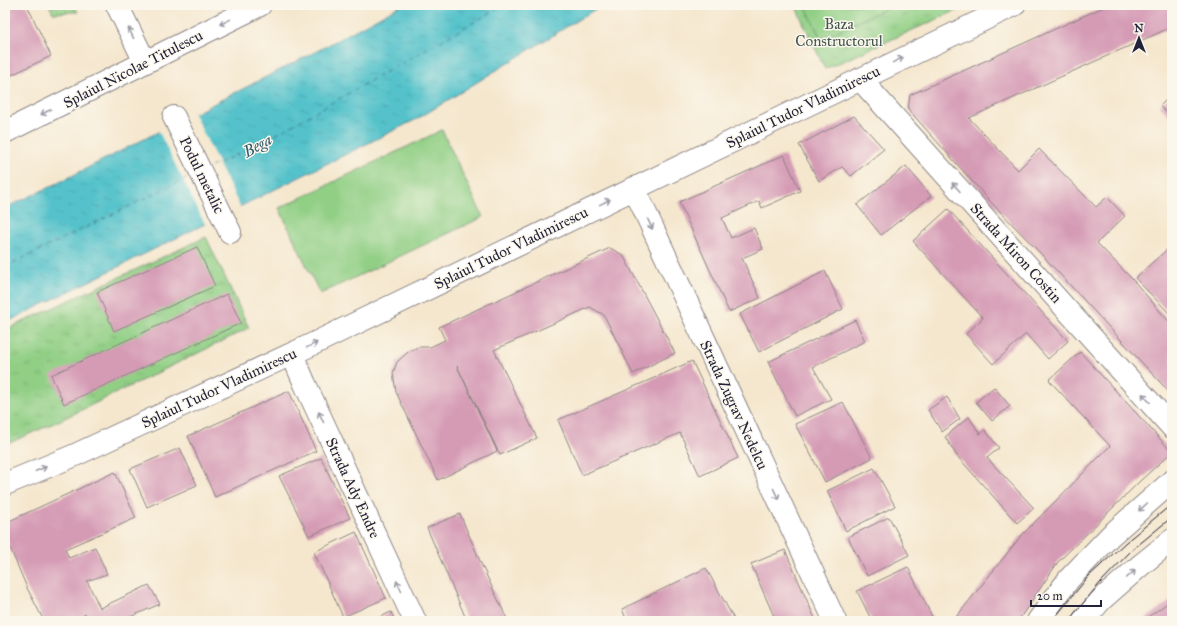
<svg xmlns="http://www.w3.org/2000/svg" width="1177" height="626" font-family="'IM FELL Great Primer',serif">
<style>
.grass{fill:url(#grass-dots);stroke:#5a7860}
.park{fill:url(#park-tufts);stroke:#5a7860}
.pitch{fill:#91cf85;stroke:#5a7860}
.water{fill:url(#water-ripples);stroke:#3c7283}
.pier{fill:#f5e7ce}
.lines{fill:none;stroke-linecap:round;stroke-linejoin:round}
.ferry{stroke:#345a6d;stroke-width:1;stroke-dasharray:5 4;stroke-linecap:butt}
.building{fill:#d59bb5}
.minor-casing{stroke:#8c8484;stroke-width:24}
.major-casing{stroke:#8c8484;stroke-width:24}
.minor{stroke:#fff;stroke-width:22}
.major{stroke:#fff;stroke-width:22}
.tram{stroke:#22223b;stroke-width:1}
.oneway{stroke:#9c9ca7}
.labels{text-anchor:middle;stroke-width:3;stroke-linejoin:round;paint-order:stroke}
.park-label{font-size:15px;fill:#435651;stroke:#fbf7ec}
.street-label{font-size:15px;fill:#22223b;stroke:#fbf7ec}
.water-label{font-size:16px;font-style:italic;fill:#345a6d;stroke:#fbf7ec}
</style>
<defs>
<pattern id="grass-dots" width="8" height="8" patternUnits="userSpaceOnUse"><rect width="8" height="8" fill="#91cf85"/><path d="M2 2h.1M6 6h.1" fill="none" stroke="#7db174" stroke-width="1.8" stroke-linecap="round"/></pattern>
<pattern id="park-tufts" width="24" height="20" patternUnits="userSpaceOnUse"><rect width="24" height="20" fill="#91cf85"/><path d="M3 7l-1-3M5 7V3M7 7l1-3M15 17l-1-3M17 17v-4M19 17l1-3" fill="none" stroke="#7db174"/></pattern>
<pattern id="water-ripples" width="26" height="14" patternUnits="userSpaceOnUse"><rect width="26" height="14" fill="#55c2cb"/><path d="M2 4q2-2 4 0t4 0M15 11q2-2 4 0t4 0" fill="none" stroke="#4aa6af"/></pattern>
</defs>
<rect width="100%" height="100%" fill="#fbf7ec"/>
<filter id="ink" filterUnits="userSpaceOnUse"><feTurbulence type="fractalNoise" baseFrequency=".025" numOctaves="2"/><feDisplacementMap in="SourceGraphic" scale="8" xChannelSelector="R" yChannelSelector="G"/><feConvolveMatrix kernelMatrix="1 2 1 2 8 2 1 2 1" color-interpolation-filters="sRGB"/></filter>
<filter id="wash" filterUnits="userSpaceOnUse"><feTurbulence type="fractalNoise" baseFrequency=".012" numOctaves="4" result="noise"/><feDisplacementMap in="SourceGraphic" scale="16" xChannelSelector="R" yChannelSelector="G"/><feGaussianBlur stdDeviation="0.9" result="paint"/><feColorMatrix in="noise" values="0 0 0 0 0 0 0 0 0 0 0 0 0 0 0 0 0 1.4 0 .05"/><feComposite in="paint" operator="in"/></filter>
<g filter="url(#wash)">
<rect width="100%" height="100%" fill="#f5e7ce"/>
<path class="grass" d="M49 5H74L78 12 53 13Z"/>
<path class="park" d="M795 5H969L825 69Z
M206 237 249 328 65 418 5 445V330Z"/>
<path class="pitch" d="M805 5H893L821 39Z
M442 130 483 217 320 294 279 208Z"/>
<path class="water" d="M401 5H602L419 118 5 323V208L56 184 321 49Z"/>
<path class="pier" d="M193 112 241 209 206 226 158 130Z"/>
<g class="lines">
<path class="ferry" d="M211 167 268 139 504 5
M5 267 191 176"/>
</g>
<g id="blocks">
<path class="building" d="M5 5H27L51 56 5 78Z
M1108 5H1172V40L1167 29 969 118 1018 170 1039 149 1096 207 1107 197 1125 216 1097 243 1133 280 1172 325V395L1044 257 988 199 908 109 910 95Z
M1172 94V119L1160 106Z
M854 116 884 149 851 176 842 167 819 181 799 145Z
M784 155 800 191 762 208 759 201 722 218 731 238 754 228 763 249 742 258 760 298 729 312 679 202Z
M906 166 931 196 881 235 857 205Z
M948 209 1068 341 1048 359 1026 334 993 364 966 334 983 318 913 241Z
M1172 245V310L1169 313 1135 278Z
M197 247 215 286 114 331 97 292Z
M610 248 623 255 675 353 633 374 604 315 590 307 494 350 537 438 500 455 457 366 497 451 438 480 396 392 393 373 397 362 408 352 418 347H430L445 340 439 327Z
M825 271 843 309 759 352 740 314Z
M227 294 241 323 64 404 51 375Z
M855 320 865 341 813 367 831 399 795 416 768 362Z
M1080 352 1172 452 1141 480 1058 562 1018 621H953L1021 536 1110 446 1049 380Z
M692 361 738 458 700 476 680 433 582 475 558 420 654 378Z
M994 387 1010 406 992 421 976 402Z
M289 391 316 451 215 497 188 436Z
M947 397 960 419 942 432 928 410Z
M843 402 872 458 825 482 795 424Z
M969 417 980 434 985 430 999 448 987 458 1034 508 1017 523 957 456 945 437Z
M180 448 197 485 147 507 130 469Z
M321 458 350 518 309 536 279 476Z
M874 468 895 506 846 531 827 491Z
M115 472 136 518 65 549 69 558 95 547 107 574 87 581 100 608 149 585 160 604 121 621H89L86 614 70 621H44L27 588 5 536V523Z
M460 514 483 568 508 621H467L427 528Z
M889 517 909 555 867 576 848 537Z
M356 532 386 598 343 617 314 552Z
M785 550 816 621H776L751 564Z
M908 567 934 621H872L857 591Z
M706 568 735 621H627L622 609Z
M1172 600V621H1142Z
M391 612 395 621H372Z"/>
</g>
</g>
<g filter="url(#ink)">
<use href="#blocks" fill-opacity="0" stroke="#8c8484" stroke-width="1"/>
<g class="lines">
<g class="minor-casing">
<path id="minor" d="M117 5 145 62
M860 79 1172 427
M174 117 230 232
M5 132 260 5
M634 188 835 621
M292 354 305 384 415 621
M5 484 73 456 313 344 1014 5"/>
</g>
<g class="major-casing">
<path id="major" d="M1038 621 1069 579 1110 536 1172 481
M1083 621 1101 600 1142 564 1172 540"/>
</g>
<use href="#minor" class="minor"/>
<use href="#major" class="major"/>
<path class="tram" d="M1052 621 1088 577 1126 542 1172 504
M1068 621 1101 582 1131 551 1172 517"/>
</g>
<defs><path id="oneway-shaft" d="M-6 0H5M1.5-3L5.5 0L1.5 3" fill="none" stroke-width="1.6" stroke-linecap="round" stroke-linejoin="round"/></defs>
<g class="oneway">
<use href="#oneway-shaft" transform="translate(225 22) rotate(154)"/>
<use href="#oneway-shaft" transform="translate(131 33) rotate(-116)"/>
<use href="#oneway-shaft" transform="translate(898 60) rotate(-26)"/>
<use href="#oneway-shaft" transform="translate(46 112) rotate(153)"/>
<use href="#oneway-shaft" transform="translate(956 187) rotate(-132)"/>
<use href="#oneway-shaft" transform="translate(605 202) rotate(-26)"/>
<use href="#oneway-shaft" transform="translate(650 224) rotate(65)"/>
<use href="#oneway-shaft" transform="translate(312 345) rotate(-26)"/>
<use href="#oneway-shaft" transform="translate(1146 398) rotate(-132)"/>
<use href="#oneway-shaft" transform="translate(321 417) rotate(-115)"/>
<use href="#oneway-shaft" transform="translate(41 469) rotate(-23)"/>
<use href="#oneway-shaft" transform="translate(776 494) rotate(65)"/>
<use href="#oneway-shaft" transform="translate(1143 507) rotate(138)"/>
<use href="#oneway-shaft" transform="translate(1131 574) rotate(-42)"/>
<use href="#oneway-shaft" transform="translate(399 586) rotate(-115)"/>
</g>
</g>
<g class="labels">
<g class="park-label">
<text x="839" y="29">Baza<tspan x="839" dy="17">Constructorul</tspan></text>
</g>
<g class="street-label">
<text transform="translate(133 69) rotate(-27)" y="5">Splaiul Nicolae Titulescu</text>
<text transform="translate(803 107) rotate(-26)" y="5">Splaiul Tudor Vladimirescu</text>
<text transform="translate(202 175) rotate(64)" y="5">Podul metalic</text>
<text transform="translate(511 248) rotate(-26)" y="5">Splaiul Tudor Vladimirescu</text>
<text transform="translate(1016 253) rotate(48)" y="5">Strada Miron Costin</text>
<text transform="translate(219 388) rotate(-25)" y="5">Splaiul Tudor Vladimirescu</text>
<text transform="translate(734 405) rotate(65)" y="5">Strada Zugrav Nedelcu</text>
<text transform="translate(353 488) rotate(65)" y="5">Strada Ady Endre</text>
</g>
<g class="water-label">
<text transform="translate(257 145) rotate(-30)" y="6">Bega</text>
</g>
</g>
<rect width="1177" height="626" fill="none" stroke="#fbf7ec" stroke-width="20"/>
<g transform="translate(1139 38)" stroke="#fbf7ec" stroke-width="3" paint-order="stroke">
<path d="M0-3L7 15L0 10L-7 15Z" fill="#22223b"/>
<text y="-6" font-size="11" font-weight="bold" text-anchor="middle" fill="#22223b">N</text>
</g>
<path d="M1031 600v6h70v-6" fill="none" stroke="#22223b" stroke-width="2"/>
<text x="1037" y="600" font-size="12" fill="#22223b" stroke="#fbf7ec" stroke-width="3" paint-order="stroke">20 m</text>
</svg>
